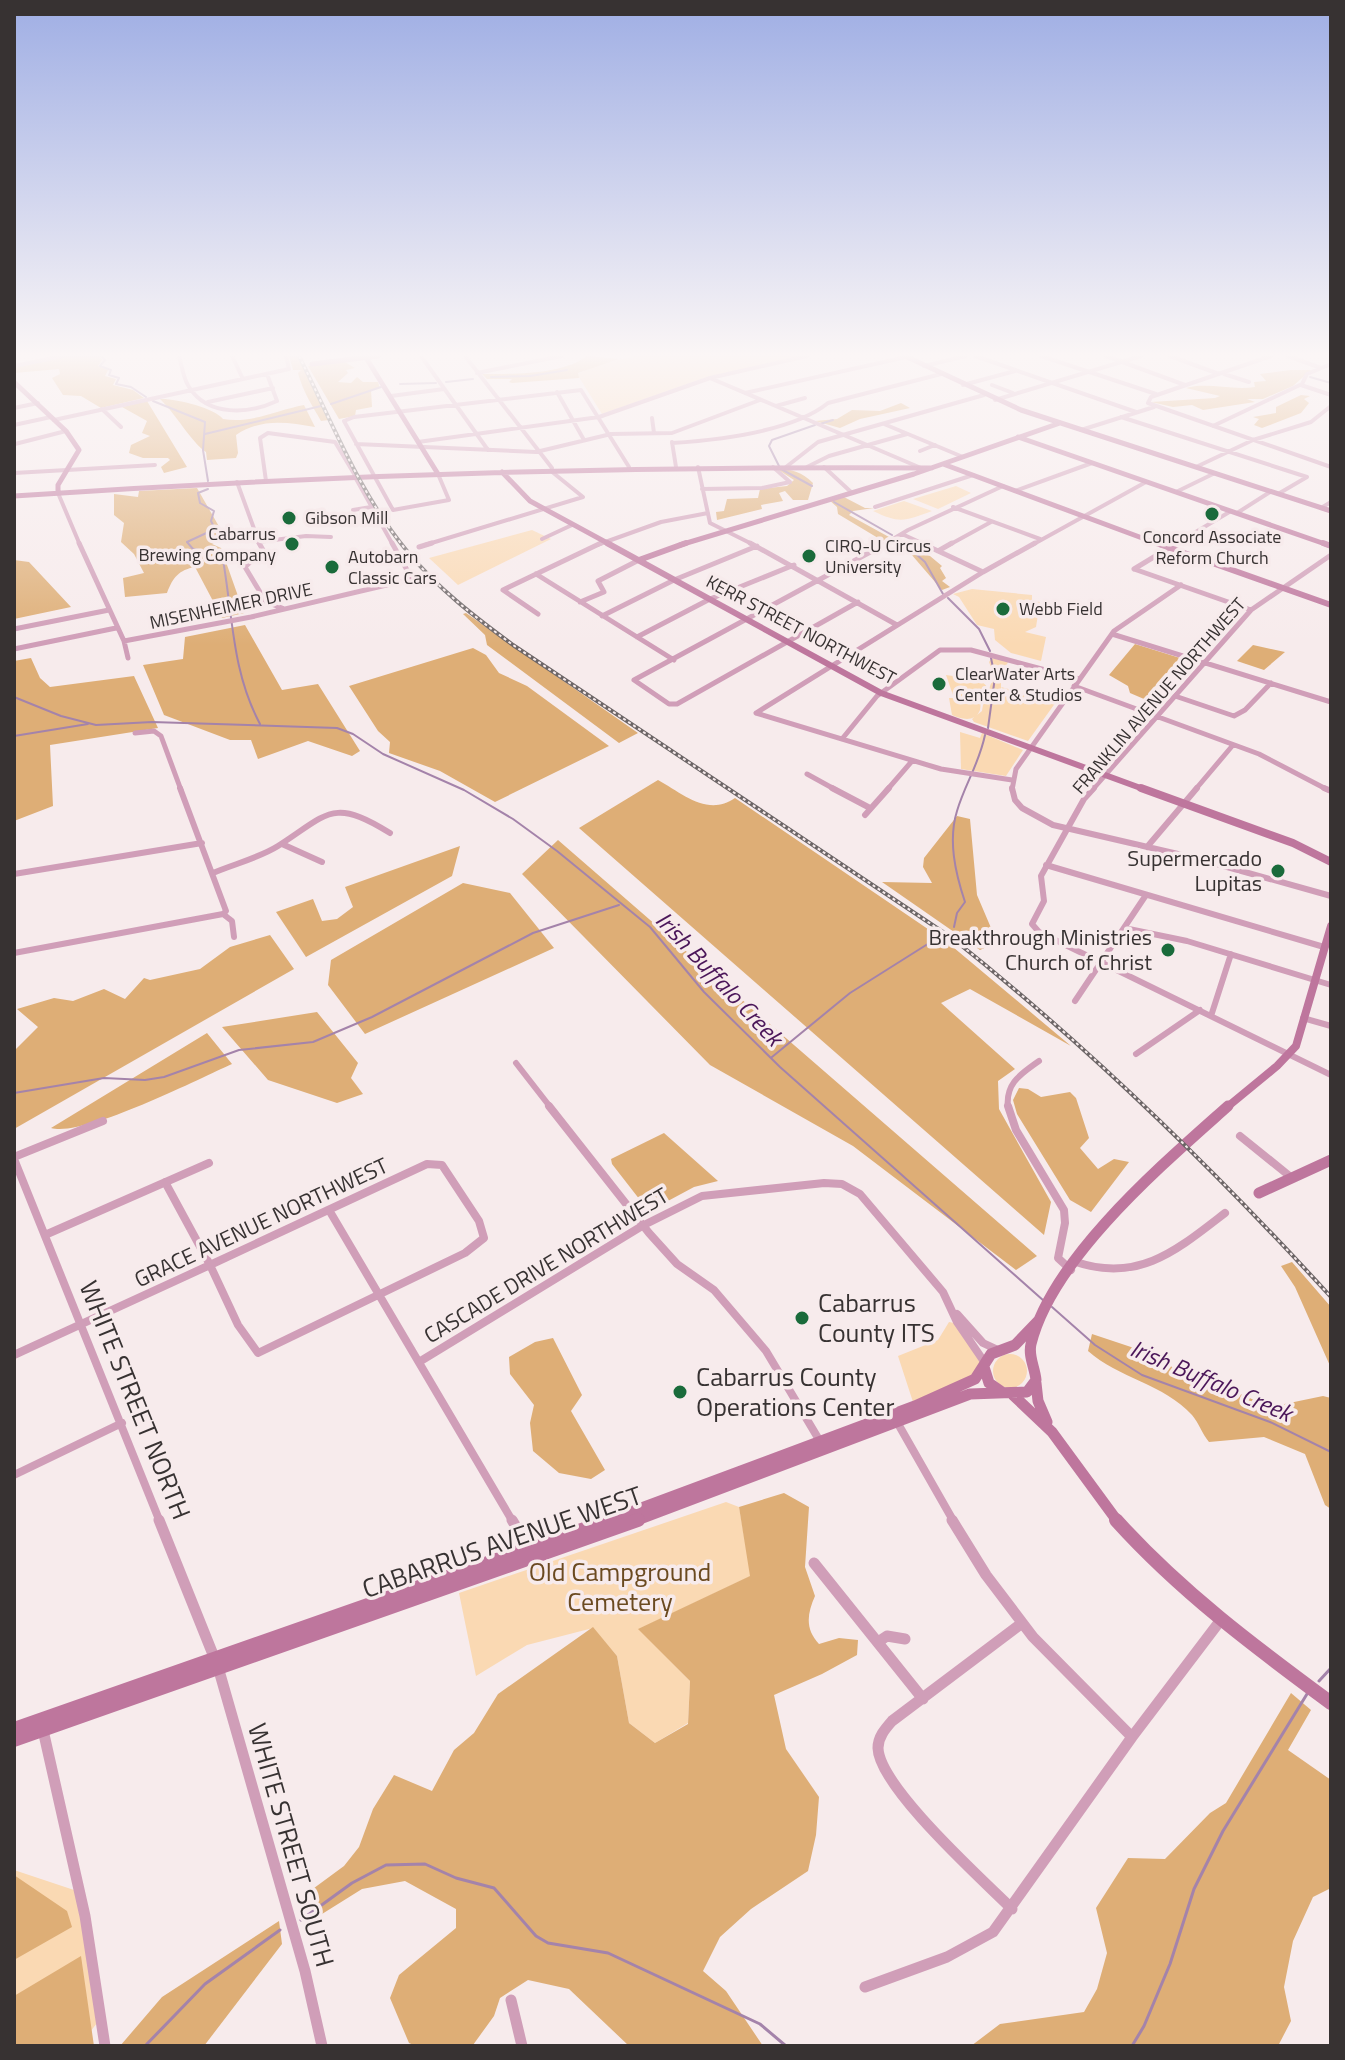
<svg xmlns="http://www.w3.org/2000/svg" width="1345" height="2060" font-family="'Titillium Web',sans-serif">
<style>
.green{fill:#fad9b3}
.forest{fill:#deae76}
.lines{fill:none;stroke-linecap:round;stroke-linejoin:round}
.stream-far1{stroke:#a483aa;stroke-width:2}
.stream{stroke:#a483aa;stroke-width:3}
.street-far4{stroke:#d09eb8;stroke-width:4}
.street-far3{stroke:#d09eb8;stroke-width:5}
.street-far2{stroke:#d09eb8;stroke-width:6}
.street-far1{stroke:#d09eb8;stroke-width:8}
.street{stroke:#d09eb8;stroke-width:11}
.secondary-far4{stroke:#be769d;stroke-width:5}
.secondary-far3{stroke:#be769d;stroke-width:6}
.secondary-far2{stroke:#be769d;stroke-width:8}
.secondary-far1{stroke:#be769d;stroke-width:11}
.secondary{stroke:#be769d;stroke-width:14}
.rail-casing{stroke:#6c6566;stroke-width:4}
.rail{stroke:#f7ebec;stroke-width:2;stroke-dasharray:3;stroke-linecap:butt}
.poi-dot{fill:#1a6b3b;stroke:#f7ebec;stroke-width:3}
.labels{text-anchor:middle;stroke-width:7;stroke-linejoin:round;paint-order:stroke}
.far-poi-label{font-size:18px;fill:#373232;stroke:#f7ebec;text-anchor:start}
.far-street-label{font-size:18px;fill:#373232;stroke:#f7ebec}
.poi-label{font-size:22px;fill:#373232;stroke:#f7ebec;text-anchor:end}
.street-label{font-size:22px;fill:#373232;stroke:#f7ebec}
.water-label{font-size:24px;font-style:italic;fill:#4b1659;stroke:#f7ebec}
.near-poi-label{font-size:26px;fill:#373232;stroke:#f7ebec;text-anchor:start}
.near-street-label{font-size:26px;fill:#373232;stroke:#f7ebec}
.near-park-label{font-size:26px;fill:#6b4a20;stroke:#f7ebec}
</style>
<rect width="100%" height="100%" fill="#f7ebec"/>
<path class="green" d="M635 356H801L707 377 602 414 577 374 602 364Z
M956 486 971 493 938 509 913 499Z
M904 501 932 511C905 521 900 524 873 511Z
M532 530 551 539 458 585 429 558Z
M972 589 1032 595V601L1040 602 1036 627 1025 632 1046 637 1041 661 1011 653 995 640 994 629 977 625 959 597 953 594Z
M992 658 1008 662 1001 678V691L981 698C980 702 981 706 980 710 975 723 961 719 952 715L949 698H954L946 675 981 680 989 689 994 675 989 662Z
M1001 687 1056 702 1028 741 974 722 972 719 982 711 984 698 1006 692Z
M960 732 980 738 982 733 1023 750 1006 776 961 769Z
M949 1322 954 1323 981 1361 973 1376 913 1402 898 1356 938 1340Z
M993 1371a17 17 0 1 1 34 0a17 17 0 1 1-34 0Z
M726 1502 739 1507 751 1576 639 1629 690 1681 688 1723 655 1743 629 1723 617 1656 593 1628 527 1645 476 1676 459 1593Z
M14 1870 80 1892 101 2018 79 2046H14Z"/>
<path class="forest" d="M65 356H99L102 360 98 366 108 370 105 376 116 379 113 385 133 390 144 398 101 408 81 396 63 395 52 378 60 374 59 369 14 373V368Z
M289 356H297L329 420 321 421C312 405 303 392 298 373L301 370H293Z
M587 356 619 359 578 373 579 378 512 383 509 382 512 379H487L482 374C514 374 562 375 587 356Z
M343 361 355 368 346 370 348 373 338 382 351 383 357 377 363 382H378L380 388 371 390 372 407 356 410 355 416 339 419 308 366Z
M1291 370H1311L1293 386 1263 399H1247L1255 402 1203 410 1192 405 1173 407 1151 402 1215 398 1220 396 1186 388C1207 382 1233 391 1255 387L1254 382 1266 381 1260 374Z
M1301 395 1310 396 1304 399 1309 403 1301 413 1262 428 1254 425 1259 419 1253 417 1276 413V407Z
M160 399C174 398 215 408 223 419 251 424 277 410 304 405L315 427C287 422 261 418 236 435L238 453 236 458 207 460 206 452C191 442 176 414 160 399Z
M147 401 187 467 164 473 161 467 170 460 168 458H143L129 453 131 445 150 436 142 433 147 421 122 407Z
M901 403 910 408 860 419 840 428 815 421 837 419 852 410 880 411Z
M777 469C792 469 802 472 813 483L808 500H793L785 491 779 493 783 501 761 505 762 509 717 520 716 512 724 511 727 499 758 498 760 489 787 486 794 480Z
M197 488 225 537 212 544 221 548 244 613 222 618 195 567C179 570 173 577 167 593L125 597 123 578 144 573 134 554 121 542 124 523 114 515V494L138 497 139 491Z
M842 496 865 508H874L853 511 849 515 889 537 883 541 838 514 837 507 829 500Z
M918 552 930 556 942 566 940 568 946 578 942 581 950 587 942 590 911 554Z
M14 560 29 562 71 607 14 619Z
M466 613 638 733 619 743 487 645 485 635 463 614Z
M245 625 282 690 318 684 360 751 352 756 308 741 258 759 251 740H230L164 715 143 665 183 659 185 637Z
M1135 644 1180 658 1144 699 1130 693 1128 686 1109 675Z
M1253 645 1285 652 1264 670 1237 661Z
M473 648 486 655 499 673 527 686 609 746 495 802 440 771 389 753 390 742 378 731 349 686Z
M31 658 40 678 50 687 134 676 158 728 50 745 53 806 14 821V661Z
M658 780C683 794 708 817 735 798L947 942 1071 1046 970 989 941 1003 1015 1069 998 1081 999 1109 1051 1202 1044 1235 579 828Z
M957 816 970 819 977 895 997 942 980 950 882 882 932 883 923 867 924 858Z
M558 840 1037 1256 1016 1270 853 1146 710 1065 522 874Z
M460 846 452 876 306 957 276 912 313 899 322 921 337 919 353 907 345 887Z
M463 883 510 893 554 948 365 1034 328 985 331 960Z
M270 935 294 969 14 1129V1051L38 1027 17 1009 54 998 73 1001 104 989 125 999 144 978 150 980 200 969 230 947Z
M317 1012 358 1063 351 1078 363 1094 337 1103 268 1080 222 1027Z
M207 1033 232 1064C196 1080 85 1137 51 1128Z
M1019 1088 1028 1089 1041 1097 1070 1092 1076 1098 1089 1138 1080 1148 1098 1169 1114 1159 1129 1162 1091 1212 1070 1200 1017 1114 1013 1100Z
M664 1133 718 1181 694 1187 653 1209H647L612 1164 611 1159Z
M1292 1262 1331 1307V1368L1295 1287 1281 1266Z
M1092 1334 1149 1353 1182 1373 1211 1381 1270 1407 1323 1396 1331 1398V1509L1325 1505 1305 1454 1264 1437 1209 1442C1202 1434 1199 1423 1192 1415 1164 1384 1118 1378 1088 1351Z
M553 1338 582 1395 571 1411 605 1470 591 1479 559 1473 533 1451 530 1423 534 1405 510 1374 509 1357 535 1342Z
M784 1493 809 1507 805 1567 815 1596C807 1614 805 1629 819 1644L839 1638 858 1640 857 1655 822 1674 774 1695 786 1749 819 1797 816 1835 808 1871 751 1909 720 1937 703 1971 726 1991 763 2046H629L569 1989 528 1980 500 1998 494 2016 473 2045 416 2046 409 2043 390 1998 399 1975 456 1928V1909L405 1881 362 1889 314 1919 310 1891 344 1866 359 1847 373 1809 394 1775 432 1791 454 1750 474 1733 498 1694 593 1627 617 1656 629 1723 655 1743 688 1724 690 1681 638 1629 750 1576 739 1507Z
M1291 1693 1311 1710 1288 1750 1331 1780V1888L1313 1897 1293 1941 1284 1987 1291 2021 1278 2046H971L1000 2024 1084 2012 1097 1989 1107 1953 1096 1908 1128 1858 1165 1859 1210 1813 1226 1803Z
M14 1875 67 1911 72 1927 14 1960Z
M279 1921 282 1944 204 2046H120L162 1997Z
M81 1956 94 2046H14V1996Z"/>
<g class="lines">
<path class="stream-far1" d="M101 356 105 360 100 366 111 370 109 375 119 378 116 384 131 387 146 397
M491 377 530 376 567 370
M1310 377 1331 383
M446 382 473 379
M400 384 436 383
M153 401 205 422 203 450 208 481
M331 404 381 387
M820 424 833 420
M205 434 321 406
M779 466 769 446 772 440 815 425
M781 469 812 486
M208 489 198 493 200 503 214 511 211 521 215 529 187 542 193 549 222 554C233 613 231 670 260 724
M834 502 892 535
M899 539 925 562 943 594
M948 598 979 629 990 651
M14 697 61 716 96 725 152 722 337 728 353 734 383 754 464 790 513 819 557 851 650 927 704 992 780 1067 1044 1301
M988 728 995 677 991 658
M14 736 88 724
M954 927 957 913 965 902C955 872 948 840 957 811 965 784 979 764 985 735
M772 1057 850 993 942 935
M14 1093 104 1078 145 1080 164 1077 239 1050 313 1042 372 1017 533 933 619 905
M1052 1307 1095 1345 1142 1375 1270 1422 1331 1452"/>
<path class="stream" d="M1319 1681 1331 1668
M301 1920 352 1883 386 1865 425 1864 456 1878 494 1888 536 1936 548 1943 608 1953 760 2024 786 2046
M145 2046 205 1984 280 1930
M1132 2046 1144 2026 1170 1964 1194 1889 1223 1831 1307 1694"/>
<path class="street-far4" d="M179 356C182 366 183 378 189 387 208 417 249 414 277 401L267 374
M232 356 243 379
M421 356 488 450
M975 356 1136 412
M1041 356 1156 394
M1106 356 1185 385
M1170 356 1219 374
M1271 356 1151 397 1148 403 1331 467
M1288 356 1321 368
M14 366 63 356
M924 366 966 356
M477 373 562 356
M1224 374 1249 382
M710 378 921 468
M963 385 1015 371
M992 385 1013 393
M1301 385 1331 395
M557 392 584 440
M745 393 906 357
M391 396 444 389
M995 400 1141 356
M208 402 273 388
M776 406 805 398
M14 408 38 403
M102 409 121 427
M1121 417 1307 477 1278 494
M652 418 654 433
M54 420 289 369 286 356
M884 424 963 457
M14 425 51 417
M1213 426 1302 384 1307 374 1331 364
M1081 430 1154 407
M418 442 599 417 710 378 807 356
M672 442 676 467
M672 443C718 440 792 432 828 403L941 374
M15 444 66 431
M356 444 536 452 611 434 672 433 760 400
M920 451 935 445
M698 467 710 523 754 545
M786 467 818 442 984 395
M807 467 829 456 907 434
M824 467 851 492
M1196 467 1253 440 1311 422 1331 406
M14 473 155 465
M438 474 449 500 393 510 344 421 354 417 581 390 629 467
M355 477 393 545
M266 481 260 438 268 433 335 442 356 477
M237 482 260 545
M702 489 762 488 790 482 773 467
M1015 491 1092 463
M1176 492 1215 473
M58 493 80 545
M875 507 973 475
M953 507 1040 539
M1321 508 1331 502
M353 510 371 507
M1237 513 1270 492
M902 534 926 545
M542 539 572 525
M258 542 306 536 331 537
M425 545 583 497 551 471 552 468 465 356
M597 545 661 522 708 513
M883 545 908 530 1003 486
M949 545 991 522
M1032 545 1146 482
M1174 545 1231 511"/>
<path class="street-far3" d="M79 543 124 641 128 658
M259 543 263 550 245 567 266 602 282 608
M750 543 897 625
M921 543 983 572
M419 547 432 543
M938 551 952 543
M1134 569 1251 610
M1134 569 1177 543
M536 574 674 660
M580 602 604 592 598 581 639 560
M858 602 677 704H669L634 680 887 543
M538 614 503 590 601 543
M602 616 674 580 757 546
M14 629 109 610
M1112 634 1331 702
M637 637 710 599 794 565
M124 641 251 617 412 579 392 543
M14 649 116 628
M1074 686 1259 754 1328 790
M1175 696 1234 716 1245 710 1271 683
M756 713 983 572 1035 543
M756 713 941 769 1012 780
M135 733 154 731 161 736 181 790
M842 739 877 696 940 650H971L1079 679
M807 774 836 790
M887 790 912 761
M1012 790 1016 769 1114 631 1181 585
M1092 790 1251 610 1331 555
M1195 790 1233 745"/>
<path class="street-far2" d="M180 788 226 911 223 914
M832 788 870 808
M1012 788 1015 800 1022 808 1053 825 1195 858 1331 896
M1094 788 1084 799 1041 876 1044 901 1032 924 1039 932 1331 1075
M1324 788 1331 791
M865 815 889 788
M282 844 322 862
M1147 847 1197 788
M1046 865 1324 947
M213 873C234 864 259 858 278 846 328 814 332 797 390 833
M14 874 202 843
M223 914 232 921 234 937
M1124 928 1187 941 1331 985
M14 953 223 914
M1075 1001 1146 895
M1211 1016 1231 954
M1303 1018 1331 1026
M1136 1054 1200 1010
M516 1063 551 1108
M1008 1108C1005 1083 1021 1074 1039 1061"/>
<path class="street-far1" d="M549 1106 649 1233 677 1264 714 1290 766 1351 821 1443
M1008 1106 1016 1130 1064 1210 1065 1223 1058 1258 1071 1270
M1240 1136 1292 1178
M14 1157 103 1121
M14 1159 160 1522
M427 1164 442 1165 479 1221 484 1238 465 1253 258 1353 238 1325 210 1265Z
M165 1182 210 1265
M329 1210 513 1522
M45 1235 209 1163
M1076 1262C1139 1283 1177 1250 1225 1213
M957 1314 983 1343 998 1350
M14 1355 210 1265
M419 1362 642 1226 702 1196 824 1183 842 1184 860 1194 943 1292 957 1322 985 1363
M897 1422 954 1522
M14 1475 122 1423"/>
<path class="street" d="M159 1520 218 1667 305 1971 322 2046
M512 1520 530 1550
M952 1520 986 1575 1033 1637 1132 1737
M814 1563 923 1699
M878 1642 887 1636 905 1639
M43 1730 85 1916 105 2046
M1012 1909C983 1880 879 1787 878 1748 878 1737 885 1729 892 1721L1022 1623
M865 1987 947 1957 993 1932 1132 1737 1220 1621
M511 2000 522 2046"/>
<path class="secondary-far4" d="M365 356 438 474
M905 356 1021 410 1331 511
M312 364 378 356
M14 382 66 431 79 450 58 485V493
M1018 437 1328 545
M943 464 1161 545
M502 472 530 501 611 545
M14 496C320 475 625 466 932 468
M680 545 914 474 1060 423"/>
<path class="secondary-far3" d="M607 543 881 693 1146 790
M1156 543 1331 605
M1323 543 1331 546
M639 560 686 543"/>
<path class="secondary-far2" d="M1141 788 1293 843 1331 862
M1226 1108 1277 1066 1296 1046 1331 926"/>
<path class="secondary-far1" d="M1259 1193 1331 1160
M984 1367 989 1383 1002 1392
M1036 1383 1038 1401 1047 1422
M1013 1395 1052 1432 1118 1522
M604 1522 915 1406 975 1379 991 1354 1015 1345 1039 1320
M632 1522 970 1394 1027 1392 1036 1380C1035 1368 1028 1356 1031 1344 1052 1258 1163 1164 1228 1106"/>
<path class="secondary" d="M1116 1520C1180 1591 1255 1647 1331 1703
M14 1729 610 1520
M14 1740 638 1520"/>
<g class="rail-casing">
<path id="rail" d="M299 356C332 422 359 493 407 551 437 588 475 617 513 645L952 938C1089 1047 1213 1168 1331 1297"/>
</g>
<use href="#rail" class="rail"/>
</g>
<linearGradient id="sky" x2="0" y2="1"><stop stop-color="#9faee4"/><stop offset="0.55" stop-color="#fbf6f6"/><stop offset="1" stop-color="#fbf6f6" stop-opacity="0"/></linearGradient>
<rect width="1345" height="645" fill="url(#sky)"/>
<g class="poi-dot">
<circle cx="1212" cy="514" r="8"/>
<circle cx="289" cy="518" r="8"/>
<circle cx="292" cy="544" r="8"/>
<circle cx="809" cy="556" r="8"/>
<circle cx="332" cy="567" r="8"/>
<circle cx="1003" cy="609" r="8"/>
<circle cx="939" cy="684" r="8"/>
<circle cx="1278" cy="871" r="8"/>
<circle cx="1168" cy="950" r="8"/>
<circle cx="802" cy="1318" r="8"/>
<circle cx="680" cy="1392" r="8"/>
</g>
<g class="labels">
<g class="far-poi-label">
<text x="305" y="524">Gibson Mill</text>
<text x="276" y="540" text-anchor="end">Cabarrus<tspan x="276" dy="21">Brewing Company</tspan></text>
<text x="1212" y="543" text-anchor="middle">Concord Associate<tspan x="1212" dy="21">Reform Church</tspan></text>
<text x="825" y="552">CIRQ-U Circus<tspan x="825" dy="21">University</tspan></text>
<text x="348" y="563">Autobarn<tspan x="348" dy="21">Classic Cars</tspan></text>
<text x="1019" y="615">Webb Field</text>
<text x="955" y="680">ClearWater Arts<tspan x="955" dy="21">Center &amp; Studios</tspan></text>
</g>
<g class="far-street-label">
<text transform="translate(231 606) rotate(-12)" y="6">MISENHEIMER DRIVE</text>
<text transform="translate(801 630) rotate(28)" y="6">KERR STREET NORTHWEST</text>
<text transform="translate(1159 696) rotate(-49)" y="6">FRANKLIN AVENUE NORTHWEST</text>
</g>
<g class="poi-label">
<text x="1262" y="866">Supermercado<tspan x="1262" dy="25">Lupitas</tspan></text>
<text x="1152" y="945">Breakthrough Ministries<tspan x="1152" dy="25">Church of Christ</tspan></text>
</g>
<g class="street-label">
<text transform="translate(261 1222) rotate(-25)" y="8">GRACE AVENUE NORTHWEST</text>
<text transform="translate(546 1265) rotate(-31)" y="8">CASCADE DRIVE NORTHWEST</text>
</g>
<g class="water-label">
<text transform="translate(719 979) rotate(47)" y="8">Irish Buffalo Creek</text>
<text transform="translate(1211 1381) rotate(23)" y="8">Irish Buffalo Creek</text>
</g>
<g class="near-poi-label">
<text x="818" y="1312">Cabarrus<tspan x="818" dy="30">County ITS</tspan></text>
<text x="696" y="1386">Cabarrus County<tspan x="696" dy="30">Operations Center</tspan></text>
</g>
<g class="near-street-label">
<text transform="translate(135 1400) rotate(68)" y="9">WHITE STREET NORTH</text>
<text transform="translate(502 1542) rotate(-19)" y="9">CABARRUS AVENUE WEST</text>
<text transform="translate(291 1845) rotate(74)" y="9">WHITE STREET SOUTH</text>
</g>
<g class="near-park-label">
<text x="620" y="1581">Old Campground<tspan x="620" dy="30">Cemetery</tspan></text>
</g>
</g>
<rect width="1345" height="2060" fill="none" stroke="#373232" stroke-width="32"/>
</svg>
